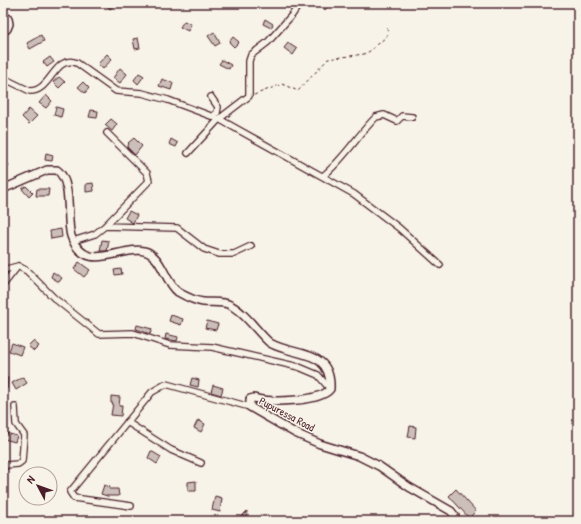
<svg xmlns="http://www.w3.org/2000/svg" width="581" height="524" font-family="'Patrick Hand',sans-serif">
<style>
.building{fill:#ccbfb9;stroke:#4a1f2b}
.lines{fill:none;stroke-linecap:round;stroke-linejoin:round}
.minor-casing{stroke:#4a1f2b;stroke-width:8}
.major-casing{stroke:#4a1f2b;stroke-width:10}
.path{stroke:#4a1f2b;stroke-width:1;stroke-dasharray:3 3;stroke-linecap:butt}
.minor{stroke:#f7f3e8;stroke-width:5.5}
.major{stroke:#f7f3e8;stroke-width:7}
.labels{text-anchor:middle;stroke-width:3;stroke-linejoin:round;paint-order:stroke}
.street-label{font-size:11px;fill:#4a1f2b;stroke:#f7f3e8}
</style>
<rect width="100%" height="100%" fill="#f7f3e8"/>
<filter id="ink" filterUnits="userSpaceOnUse"><feTurbulence type="fractalNoise" baseFrequency=".025" numOctaves="2"/><feDisplacementMap in="SourceGraphic" scale="8" xChannelSelector="R" yChannelSelector="G"/><feConvolveMatrix kernelMatrix="1 2 1 2 8 2 1 2 1" color-interpolation-filters="sRGB"/></filter>
<g filter="url(#ink)">
<path class="building" d="M105 3H117L110 9Z
M314 3H330L325 10Z
M265 19 273 24 271 28 263 24Z
M184 21 191 24 188 31 180 27Z
M214 32 220 43 215 46 208 36Z
M41 35 44 41 30 49 27 43Z
M233 37 239 42 234 47 229 42Z
M138 38 140 48 135 49 133 39Z
M288 43 297 49 293 55 284 48Z
M107 54 112 59 103 69 98 64Z
M50 57 54 62 47 67 43 62Z
M222 60 231 65 229 69 219 64Z
M120 68 127 74 120 83 113 78Z
M139 73 144 76 138 84 134 80Z
M59 77 65 82 59 88 53 82Z
M162 79 173 83 171 90 159 86Z
M83 82 89 88 85 93 78 87Z
M46 95 52 101 46 108 39 103Z
M56 107 63 109 61 117 54 115Z
M29 109 37 116 29 124 22 117Z
M91 110 98 111 97 118 89 117Z
M111 119 117 124 112 131 105 125Z
M134 138 142 146 135 155 127 147 129 144 128 143Z
M171 139 178 143 176 147 169 144Z
M46 153 53 155 52 161 45 160Z
M3 160 9 165 3 172Z
M93 183 94 191 86 192V184Z
M26 186 33 193 29 197 22 189Z
M37 189H49L48 196H36Z
M129 211 137 215 133 223 125 218Z
M61 229 62 237 51 239 50 231Z
M102 240 109 241 107 251H100Z
M79 262 90 270 84 277 74 269Z
M121 269 122 274 115 275 114 270Z
M53 272 62 278 59 282 51 277Z
M171 315 183 319 181 325 169 321Z
M207 321 218 324 216 330 205 328Z
M137 325 152 329 150 334 136 329Z
M166 334 178 337 177 341 165 339Z
M33 341 39 346 34 351 28 346Z
M12 343 23 347 20 355 9 351Z
M3 377 8 378 7 389 3 388Z
M23 377 27 383 16 390 12 383Z
M192 378 199 380 198 387 190 385Z
M213 385 223 388 221 395 211 392Z
M111 396 120 397 119 406H122L121 416 111 415 113 403H111Z
M198 420 205 424 201 432 194 428Z
M410 426 416 427 415 438 408 437Z
M6 433 17 436 15 442 4 439Z
M151 451 161 457 157 464 148 458Z
M196 481V491H188V482Z
M104 485 110 487 109 489H118L119 496H107L101 494Z
M456 489 476 511 469 518 449 496Z
M215 496 222 498 220 512 212 510Z
M247 511 246 521H244L240 518Z"/>
<g class="lines">
<g class="minor-casing">
<path id="minor" d="M3 78 30 91C52 91 54 54 77 63L116 91 142 93 168 100 219 119 249 96V61L251 55 268 42 292 15 300 3
M211 97 218 107 217 113 213 116
M188 153 219 119 354 194 399 228 440 265
M323 176C344 159 357 136 376 117L384 115 397 121 402 116 412 117
M105 226 177 228 204 249 219 254H234L251 246
M73 241 95 234 105 226 149 181 147 173 107 133
M3 270 18 266 27 271 54 298 99 334 133 333 170 345 212 347 299 367 318 375 329 388
M3 285 18 266
M127 422 171 450 201 463
M3 469 6 465 18 464 22 461 24 435 16 424 15 407
M131 506 74 498 70 492 152 392 166 384 250 407"/>
</g>
<g class="major-casing">
<path id="major" d="M3 15 8 19 9 24 7 29 3 31
M3 189 47 170H57C73 181 66 220 71 236 86 276 121 245 144 251 162 255 164 281 178 292 185 296 195 301 203 302 212 303 223 301 230 305 246 313 257 332 270 343 294 357 332 348 330 389 320 402 269 403 254 398L250 399V407L295 433 320 444 359 456 379 466 409 487 451 511 455 516V521"/>
</g>
<path class="path" d="M254 95 282 84 298 91 328 59 364 54 370 51 386 37 388 33 387 27"/>
<use href="#minor" class="minor"/>
<use href="#major" class="major"/>
</g>
</g>
<g class="labels">
<g class="street-label">
<text transform="translate(287 414) rotate(28)" y="4">Pupuressa Road</text>
</g>
</g>
<rect width="581" height="524" fill="none" stroke="#f7f3e8" stroke-width="16"/>
<rect x="8" y="8" width="565" height="508" fill="none" stroke="#4a1f2b" stroke-width="1.5" filter="url(#ink)"/>
<g transform="translate(38 486) rotate(311)"><circle r="19" fill="#f7f3e8" stroke="#b29e9c"/>
<path d="M0-3L7 15L0 10L-7 15Z" fill="#4a1f2b"/>
<text y="-6" font-size="11" font-weight="bold" text-anchor="middle" fill="#4a1f2b">N</text>
</g>
</svg>
